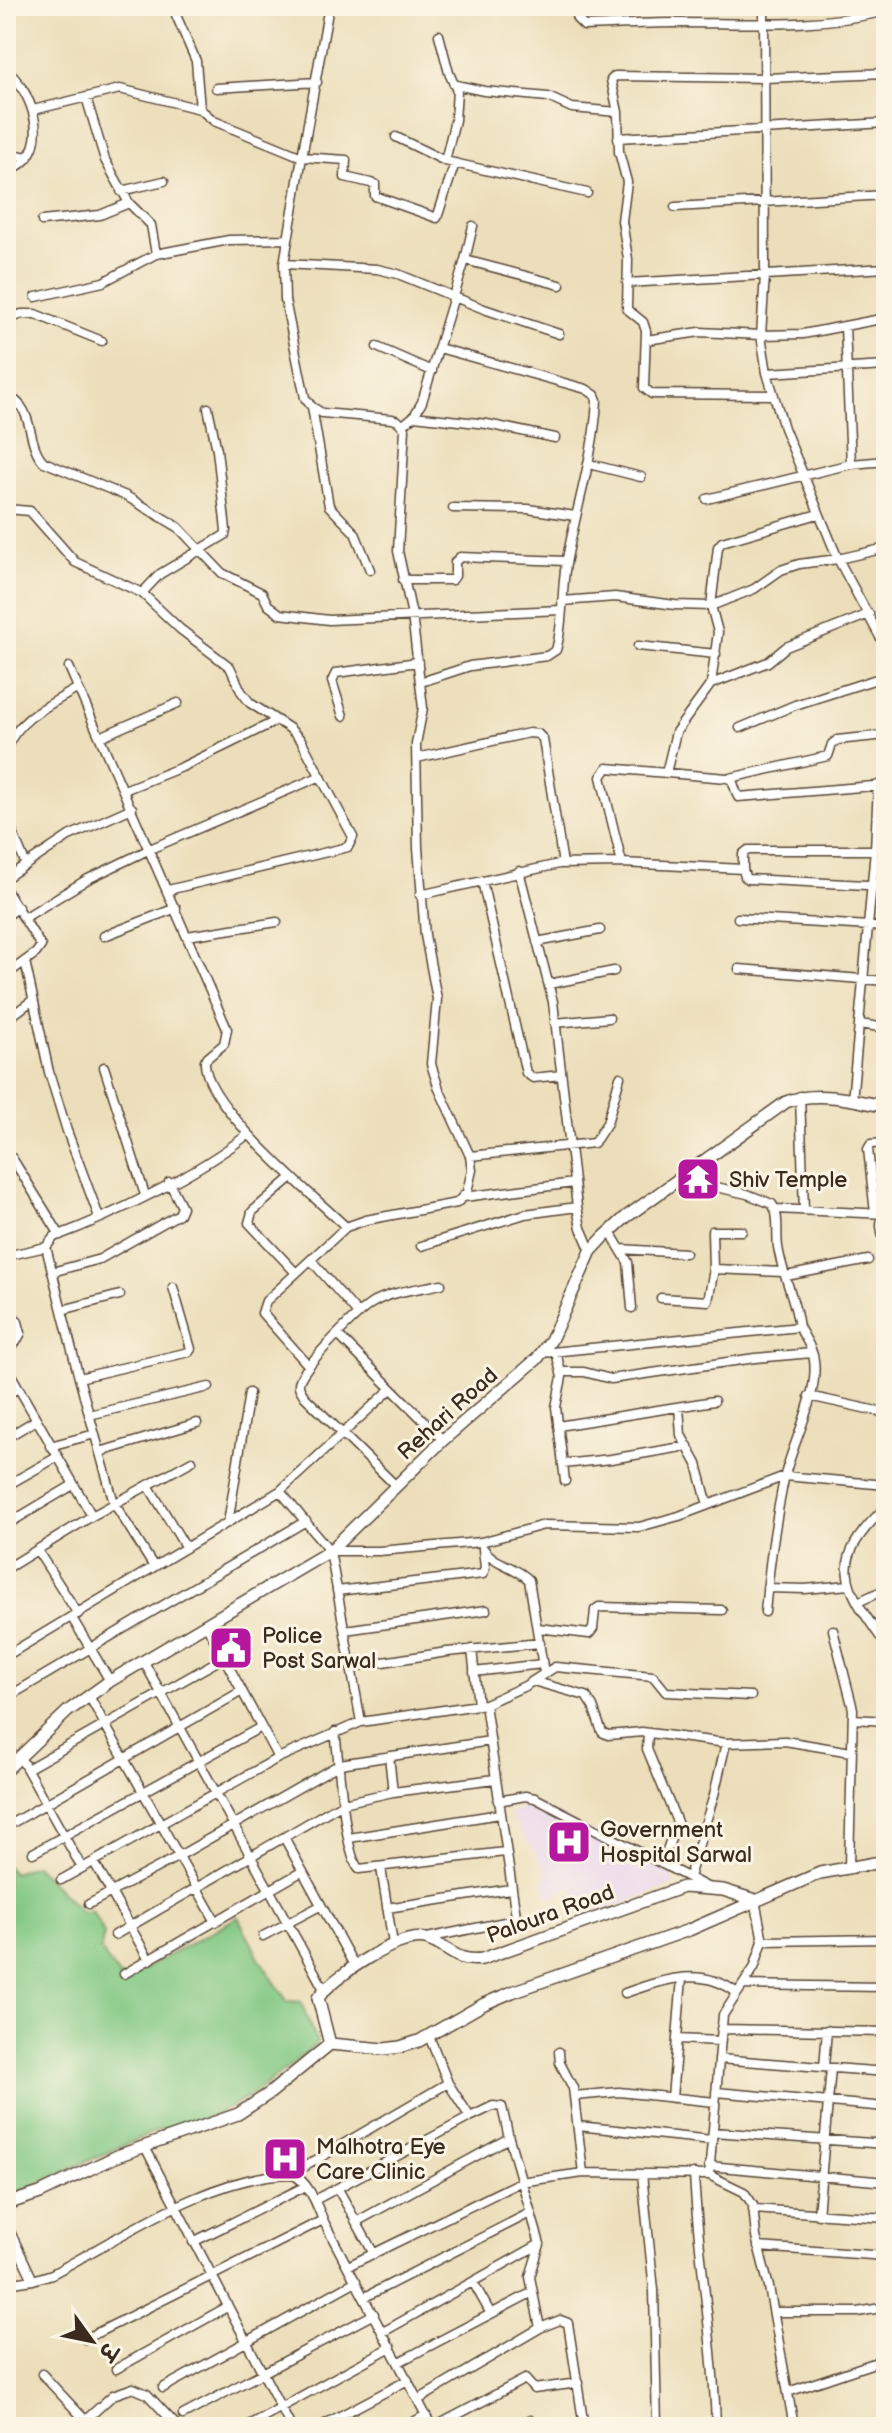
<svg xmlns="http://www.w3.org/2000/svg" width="892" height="2433" font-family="'Balsamiq Sans','Playpen Sans Deva',sans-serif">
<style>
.built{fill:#e7d2ef}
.green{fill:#82c883;stroke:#5e7950;stroke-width:2}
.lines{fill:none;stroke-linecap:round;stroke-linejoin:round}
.street-casing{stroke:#564535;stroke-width:11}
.secondary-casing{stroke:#564535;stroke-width:14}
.street{stroke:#fff;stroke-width:8}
.secondary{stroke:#fff;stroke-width:11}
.labels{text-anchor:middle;stroke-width:6;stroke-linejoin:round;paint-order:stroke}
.poi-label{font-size:22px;fill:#3b2a1e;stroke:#fcf5e5;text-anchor:start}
.street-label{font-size:22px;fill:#3b2a1e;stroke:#fcf5e5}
</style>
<rect width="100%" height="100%" fill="#fcf5e5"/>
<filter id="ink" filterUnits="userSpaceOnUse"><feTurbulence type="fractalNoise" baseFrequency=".0125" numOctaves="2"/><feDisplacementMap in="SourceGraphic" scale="16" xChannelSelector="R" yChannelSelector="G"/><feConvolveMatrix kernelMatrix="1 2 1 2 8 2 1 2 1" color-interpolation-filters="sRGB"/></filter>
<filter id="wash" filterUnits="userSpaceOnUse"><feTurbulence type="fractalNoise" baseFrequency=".006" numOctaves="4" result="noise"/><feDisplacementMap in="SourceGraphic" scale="32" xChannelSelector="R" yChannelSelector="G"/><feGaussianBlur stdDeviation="1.8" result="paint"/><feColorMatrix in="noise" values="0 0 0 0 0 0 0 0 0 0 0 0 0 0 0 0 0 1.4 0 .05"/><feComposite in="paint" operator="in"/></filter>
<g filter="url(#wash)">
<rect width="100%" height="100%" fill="#ecdeba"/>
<path class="built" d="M534 1803 669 1871 674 1884 581 1919 571 1886 552 1898 544 1888 546 1870 509 1813Z"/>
<path class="green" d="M35 1865 81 1912 92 1911 104 1934 100 1951 123 1981 238 1917 259 1958 287 2001 301 2002 317 2043C273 2081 218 2127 158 2130L6 2197V1866L13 1873Z"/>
</g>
<g filter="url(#ink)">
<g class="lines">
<g class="street-casing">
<path id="street" d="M175 6 176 15 196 61 200 109 214 121 302 157 284 264 285 300 305 398 312 407 322 413 392 419 398 421 405 429 398 551 412 615 423 708 416 744 418 848 425 935 437 999 431 1064 439 1089 470 1156 472 1170 467 1192 457 1203 366 1220 346 1227 266 1301 262 1313 309 1366
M329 6 302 157 346 160 345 177 375 184V196L437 218 455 163
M573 6 577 19 584 26C615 25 646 23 677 23 747 23 817 28 886 11
M764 6 765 275 761 335 767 373 784 428 838 559 886 648
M439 35 449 73 457 91 455 120 445 161
M6 70C29 88 47 133 27 158 22 165 13 169 6 174
M456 85 484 91 548 97 572 108 618 112
M216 88 317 82
M86 97 105 160 129 203 151 225 156 254
M33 110 120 89 200 109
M396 137 445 161 587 193
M618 138 886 123
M6 153 28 157
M121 191 164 181
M675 207 886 195
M42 221 100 215 129 203
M465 260 560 285
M284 264 377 269 398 274 484 309 559 334
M627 283 886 268
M36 297 103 282 156 254 229 240 288 239
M6 321 21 314H35L102 341
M845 327 851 464
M646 340 700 332 761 335 803 334 886 318
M377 347 432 371
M767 373 886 366
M771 395 652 394 644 388 646 331 643 322 627 309 628 259 622 221 627 182 619 152 618 112 611 80 615 76 765 78 886 73
M6 396C36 405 25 444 44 462L126 496 178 527 222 573 262 593 268 605 280 614 329 620 561 610
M312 407 329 506 355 533 370 570
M414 416 487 424 555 438
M403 425 414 416 422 402 465 260 473 226
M589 464 641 477
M707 499 851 464 886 461
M453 508 528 509 575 516
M6 509 30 511 75 562 142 593 180 629 230 667 241 691 250 703 289 728 301 740 353 837 348 847 168 890
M403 580H452L455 576V562L460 557 566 561
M142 593 160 574 225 535 226 530 217 450 208 408
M562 601 615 597 675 605 711 606 754 589 781 570 799 564 838 559 886 548
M638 646 716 654
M69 667 227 1029 224 1044 205 1060C201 1103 314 1196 346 1227
M421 682 470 666 547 656 556 650C564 623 561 592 566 564 576 508 594 456 597 400L595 395 586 389 439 348
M711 684 768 662 786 647 869 614
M343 716 332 681 336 673 418 662
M740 728 795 705 886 676
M100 737 178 703
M6 749C19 717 50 705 78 688
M417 758 529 733 538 734 543 739 563 864
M666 773 676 732 711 684 718 632 711 606 718 547 722 542 818 514
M730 778 828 756 832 744 837 740 886 735
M878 785 875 850 886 852
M124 790 182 767 276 721
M6 817 26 865
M622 863 601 777 607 768 727 778 732 780 738 797 886 785
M743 869 745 877 748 879 886 886
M519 871 553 1002 577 1207 581 1228 591 1251
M6 878 69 836 132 808
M482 881 526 1073 533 1078 561 1075
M6 890 41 946 36 953 6 975
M420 895 559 864 622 863 743 869V854L748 850H875L852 1101
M6 917 18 907
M24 918 88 879 150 849 321 776
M738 918 886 927
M104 936 176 908
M187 936 277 922
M537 942 600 930
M25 961 49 1072 67 1131 99 1217
M739 969 886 981
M549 984 614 971
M6 1020 33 1000
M555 1023 609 1018
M860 1024 886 1028
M104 1067 145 1195
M800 1096 804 1210
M6 1154 12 1158 60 1235
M470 1156 594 1143 607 1123 620 1077
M292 1177 252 1212 249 1223 296 1273
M464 1197 574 1183
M775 1209 886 1214
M875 1213 868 1149 871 1144 886 1143
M882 1213 881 1226 886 1255
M610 1232 628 1262 632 1308
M421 1246 525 1214 577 1207
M621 1249 685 1253
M6 1256 46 1247
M311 1260 358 1314
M713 1270 712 1231H742
M52 1272 100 1259 179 1214 182 1207 169 1182
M786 1276 868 1260
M661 1298 708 1301 714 1269 783 1272
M6 1306 18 1322 21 1333 16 1342 6 1349
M62 1310 120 1295
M338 1335 443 1440
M556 1352 562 1377 556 1407 565 1481
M542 1353 799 1327C795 1298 782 1274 778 1247 776 1233 780 1215 772 1204L747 1194 681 1179
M6 1366 92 1516
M561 1372H584L611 1379 755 1358 812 1353
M79 1378 189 1352 191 1349 173 1287
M6 1395 18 1388
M809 1396 886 1413
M679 1407 681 1435 697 1464 708 1505
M89 1415 209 1387
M558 1426 714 1401
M6 1438 36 1420
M50 1446 95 1434
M100 1452 197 1423
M563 1464 611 1459 688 1446
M148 1485 186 1548
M6 1486 57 1457
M396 1486 305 1397C301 1391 297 1387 300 1380 306 1364 358 1311 374 1302 392 1291 420 1289 441 1284
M280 1491 330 1551 361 1722
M886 1507C826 1563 844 1586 886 1645
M228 1523 249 1393
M6 1525 73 1485
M483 1548C493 1564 516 1566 529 1580L544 1673
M37 1550 78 1614
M330 1551H379L481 1542 544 1525 639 1527 679 1516 785 1476 886 1485
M154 1567 114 1503 79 1378 46 1247 54 1237C114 1215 197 1174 247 1135
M6 1569 92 1516 192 1461
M767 1588 805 1589 849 1585
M337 1591 483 1574 485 1568 483 1549
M858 1602 886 1589
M765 1612C769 1567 775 1523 784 1479 792 1444 819 1395 814 1360 813 1348 804 1337 799 1327
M72 1618 110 1681
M207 1626 278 1758
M538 1628 589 1634 593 1629 595 1610 599 1607 722 1610
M345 1630 486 1610
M833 1630 853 1709 849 1866
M472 1649 478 1705
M6 1656 280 1491 391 1389
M144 1662 325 1991
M351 1667 447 1652 540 1643
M474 1672 542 1664
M533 1681 586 1696 593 1707 602 1732 608 1735 642 1732 726 1743 785 1741 851 1752
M89 1696 216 1922
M6 1698 306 1521
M853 1719 886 1721
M335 1732C339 1758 344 1854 359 1869L505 1852
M648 1734 647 1749 677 1822 662 1864
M389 1756 393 1792
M20 1757 82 1868
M27 1769 223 1658
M498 1801 525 1796 535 1798 707 1887
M14 1822 242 1691
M349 1838 500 1814
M285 1839 355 1967
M33 1853 261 1727
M94 1862 149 1960
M882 1862 886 1831
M381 1868 393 1944
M689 1877 714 1795 726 1743
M61 1880 278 1758 361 1722 485 1704 525 1686 555 1667 653 1676 666 1692 751 1696
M89 1904 179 1856 340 1764 490 1741
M387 1908 510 1889
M115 1935 343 1803 393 1792 495 1779
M263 1936 320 1906
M427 1938 510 1921 516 1916 485 1704
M763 1941 886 1939
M124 1974 301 1872
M743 1985 886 1987
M625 1993C663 1980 702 1965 737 1993
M721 2029 886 2032
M429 2036 448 2083
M677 2039 720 2041
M559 2052 560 2063 573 2088 583 2173
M719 2059 886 2072
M824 2067 827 2030
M716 2092 886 2107
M574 2096 619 2092 715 2102
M672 2098 682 1978
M578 2126 712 2140
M713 2132 886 2144
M509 2138 540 2244 530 2277 540 2328 560 2320 568 2323 584 2427
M145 2147 291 2427
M709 2166 886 2182
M292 2174 448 2083 470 2117
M642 2174 654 2290 657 2427
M694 2174C698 2259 714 2342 716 2427
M709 2175 723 2015 754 1968 763 1941 755 1900
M338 2189 374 2254
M315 2200 470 2117 493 2106 502 2107 509 2138 356 2222
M753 2209 886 2218
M818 2215 831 2068
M6 2223 33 2280
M193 2242 306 2186
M758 2247 886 2256
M348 2266 520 2182 583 2173 709 2175 744 2192 753 2205 756 2237 769 2287 794 2427
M473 2282 491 2314
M6 2284 33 2280 52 2274C122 2237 210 2175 292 2174 309 2182 316 2203 323 2220L432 2427
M365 2297 530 2213
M774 2312H858L886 2307
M383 2332 540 2244
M85 2339 323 2220
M399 2362 531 2293
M116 2369 227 2307
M42 2374 85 2420
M163 2388 356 2281
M788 2392 886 2359
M418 2400 540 2328
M183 2415 374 2314
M6 2421 11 2427
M78 2427 113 2395 133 2388 147 2394 178 2427
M245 2427 391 2347
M319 2427 408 2380
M404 2427 426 2415
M434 2427 525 2379 534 2389 578 2383
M517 2427 530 2420"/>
</g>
<g class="secondary-casing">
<path id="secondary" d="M6 1770 68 1711 110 1681 330 1551 443 1440 537 1359 551 1340 591 1251 604 1237 626 1217 786 1102C816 1090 856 1100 886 1107
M330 2044 384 2049 400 2047 419 2041 484 2004 512 1992 689 1930 820 1873 886 1861
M330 2044 318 1998C333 1977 398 1933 425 1939 448 1945 454 1963 482 1959L683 1887 723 1890 755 1900
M6 2204 40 2193 117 2156 238 2114 270 2093 330 2044"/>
</g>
<use href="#street" class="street"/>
<use href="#secondary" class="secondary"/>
</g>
</g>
<defs>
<g id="temple-square" transform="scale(2.3)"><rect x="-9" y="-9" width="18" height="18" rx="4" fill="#b5179e" stroke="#fcf5e5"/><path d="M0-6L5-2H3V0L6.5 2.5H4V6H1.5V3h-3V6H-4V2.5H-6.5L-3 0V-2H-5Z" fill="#fff"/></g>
<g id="civic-square" transform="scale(2.3)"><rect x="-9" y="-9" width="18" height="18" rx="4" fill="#b5179e" stroke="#fcf5e5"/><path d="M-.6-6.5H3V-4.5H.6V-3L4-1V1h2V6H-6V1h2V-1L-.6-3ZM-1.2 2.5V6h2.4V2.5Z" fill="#fff"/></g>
<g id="hospital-square" transform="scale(2.3)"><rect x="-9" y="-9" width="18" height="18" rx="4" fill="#b5179e" stroke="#fcf5e5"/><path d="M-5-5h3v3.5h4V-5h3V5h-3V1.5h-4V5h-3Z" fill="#fff"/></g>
</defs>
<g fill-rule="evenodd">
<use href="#temple-square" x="698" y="1179"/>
<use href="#civic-square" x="231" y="1648"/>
<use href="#hospital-square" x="569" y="1842"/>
<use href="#hospital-square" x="285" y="2159"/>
</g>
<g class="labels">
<g class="poi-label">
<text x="729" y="1187">Shiv Temple</text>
<text x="262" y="1643">Police<tspan x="262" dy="25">Post Sarwal</tspan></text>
<text x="600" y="1837">Government<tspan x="600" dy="25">Hospital Sarwal</tspan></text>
<text x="316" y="2154">Malhotra Eye<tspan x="316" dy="25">Care Clinic</tspan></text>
</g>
<g class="street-label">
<text transform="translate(447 1413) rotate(-42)" y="8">Rehari Road</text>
<text transform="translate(550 1913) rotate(-20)" y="8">Paloura Road</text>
</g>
</g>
<rect width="892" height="2433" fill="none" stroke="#fcf5e5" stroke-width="32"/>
<g transform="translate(92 2341) rotate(123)" stroke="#fcf5e5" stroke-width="6" paint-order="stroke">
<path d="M0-6L14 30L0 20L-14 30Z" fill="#3b2a1e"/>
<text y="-12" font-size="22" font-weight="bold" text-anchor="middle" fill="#3b2a1e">उ</text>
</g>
</svg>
